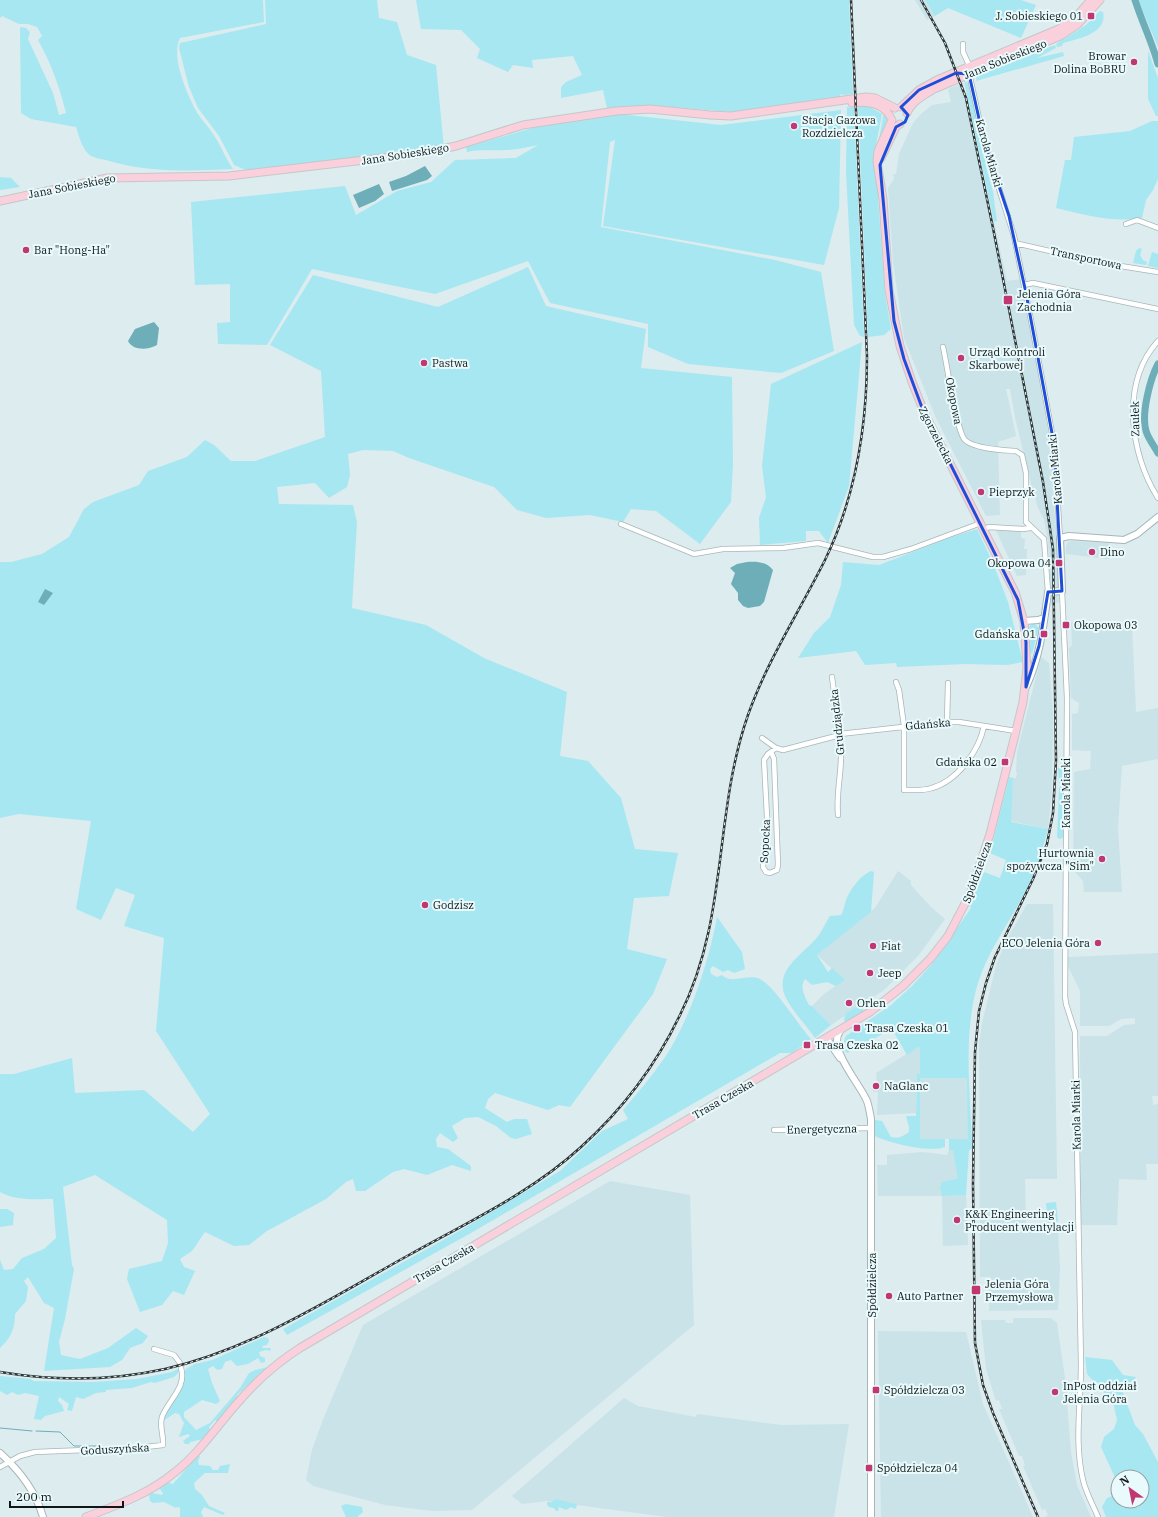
<svg xmlns="http://www.w3.org/2000/svg" width="1158" height="1517" font-family="'IBM Plex Serif',serif">
<style>
.built{fill:#c9e3e8}
.green{fill:#a7e7f1;fill-rule:evenodd}
.water{fill:#6eaeb9}
.lines{fill:none;stroke-linecap:round;stroke-linejoin:round}
.stream{stroke:#6eaeb9;stroke-width:1}
.river{stroke:#6eaeb9;stroke-width:7}
.street-casing{stroke:#a7b7b9;stroke-width:6}
.secondary-casing{stroke:#a7b7b9;stroke-width:8}
.primary-casing{stroke:#c6c7c7;stroke-width:9}
.street{stroke:#fff;stroke-width:4.5}
.secondary{stroke:#fff;stroke-width:6}
.primary{stroke:#fbd0dd;stroke-width:7}
.rail-casing{stroke:#2d3536;stroke-width:2.5}
.rail{stroke:#e9fafc;stroke-width:1;stroke-dasharray:3;stroke-linecap:butt}
.marked{fill:none;stroke:#1d4ed8;stroke-width:3;stroke-linejoin:round}
.poi-dot{fill:#c13772;stroke:#e9fafc;stroke-width:1.5}
.labels{text-anchor:middle;stroke-width:4;stroke-linejoin:round;paint-order:stroke}
.poi-label{font-size:11px;fill:#101617;stroke:#e9fafc;text-anchor:start}
.street-label{font-size:11px;fill:#101617;stroke:#e9fafc}
</style>
<rect width="100%" height="100%" fill="#dcecef"/>
<path class="built" d="M915 0H925L935 16 927 20Z
M963 83 1007 281 1021 279 1031 332 1053 459 1054 509 1057 537 1059 602 1051 605 1048 541 1044 519 1038 508 1032 488 1015 417 1010 389H1006L1016 436 998 442 1000 515 986 516 936 418 904 338 893 262 888 188 894 179 893 174H896L899 154 913 123 922 113 932 105 951 102 948 89Z
M995 528 1021 531V538L1025 539 1024 549H1027L1026 575 1017 576Z
M1071 541 1109 543 1110 557 1108 559 1066 554V547L1068 542Z
M1074 621 1104 622 1132 626 1136 712 1158 708V759L1122 766 1118 828 1122 892H1084L1083 881 1073 870 1074 772 1090 769 1091 751 1072 750V714L1078 713 1079 703 1071 698 1069 649 1072 645 1071 623Z
M1041 657 1049 663 1053 713 1052 790 1048 829 1010 821 1013 778H1016L1017 773 1016 771 1017 752Z
M898 871 911 881V885L931 907 945 919 918 956 884 990 831 1025 812 1006 824 994 844 980 817 955 875 908Z
M1027 904H1053L1057 1179H1025L1026 1225 1010 1226 1005 1224 1006 1230 1058 1229 1060 1269 1058 1310 989 1311 990 1277H980L979 1044 982 1023 996 966 1005 943Z
M1158 953V1096H1152L1153 1105 1158 1104V1164H1146L1147 1180 1119 1179 1117 1225H1081L1080 1036H1107L1124 1025 1135 1024V1018L1121 1019 1109 1026H1080V991L1068 966V957Z
M918 1047 920 1048V1074L917 1075 916 1113 877 1115 878 1092H873L872 1083H877L876 1073Z
M920 1078H968V1139H920Z
M949 1150H953L959 1173 958 1178 942 1182V1196L966 1195 968 1245 943 1246 942 1196H878L877 1165H887V1155L923 1152 947 1155Z
M610 1181 690 1195 694 1325 472 1510 432 1511 385 1505 313 1486 306 1480 312 1450 324 1417 363 1325Z
M1013 1318H1051L1057 1323 1065 1378 1071 1452 1077 1485 1091 1517H1045L1048 1515 1045 1509 1042 1510 1023 1466 1025 1465 1022 1456H1019L999 1409H1002L999 1400 996 1401 986 1369 981 1320H1005L1006 1323H1013Z
M878 1331 966 1332 983 1404 1033 1517H881Z
M624 1398 638 1406 696 1417 697 1414 782 1425 849 1424 834 1517H667L547 1501 522 1504 512 1496Z"/>
<path class="green" d="M0 0H263L264 22 180 38C170 57 188 97 198 114 202 121 209 127 213 134 221 145 225 158 233 169 190 171 147 173 106 160 101 159 95 158 91 156 82 150 79 136 76 127L31 119 21 113 20 27 26 28 30 32 28 39 53 93 59 115 66 113C60 88 51 63 38 40L42 36 37 27 28 24H19L2 16 0 18Z
M265 0H377L379 18 397 22 407 55 436 65 444 149 255 174 234 165 219 136 198 108 189 87 179 48 180 43 266 24Z
M411 0H849L853 94 844 95 840 94 841 97 730 112 650 105 607 108 603 90 561 98V87L566 82 582 75 573 56 532 60 533 68 513 65 508 72 477 58 480 49 461 30 421 29 416 0Z
M925 0H1021L1036 5 1021 38 948 8 935 16Z
M1138 0H1158V47Z
M1100 11 1103 12C1108 34 1077 39 1063 43L1062 46 1057 47 1056 44 1086 25Z
M1055 45 1056 48 1037 58 1063 52 1064 56 976 81 977 74Z
M1148 51 1158 78V116H1156L1148 99Z
M964 81 968 83 982 141V153L986 161 985 163 993 192 997 221 994 222Z
M866 105 882 114 875 150 880 199H878L885 294 891 329 884 335 868 337 858 106Z
M847 107 854 108 864 337 860 336 854 325 846 172Z
M841 110 839 208 824 265 603 226 615 140 610 142 601 227 775 260 821 272 834 351 781 373 688 364 648 347V324L550 303 528 261 435 294 312 269 267 345 218 344 217 323 230 322V284L195 285 191 202 345 186 356 215 397 191 431 182 455 160 516 158 538 145C527 147 516 150 504 150 491 151 480 149 467 152L466 147 536 127 619 114 721 125Z
M884 112 889 123 877 150Z
M1152 121H1158V179L1153 190 1146 200 1142 218C1114 223 1084 215 1056 208L1065 160H1071L1074 137 1130 131Z
M0 177 11 178 20 187 0 190Z
M1139 248 1142 249 1140 255 1143 260 1147 262 1146 265 1133 263 1136 251Z
M1152 252 1158 254V268L1148 266Z
M528 267 546 306 646 329 641 368 732 377 733 464 731 502 700 544 656 511 631 509 623 522 590 515 546 518 517 510 494 487 409 458 393 451 363 450 348 454 350 475 347 487 329 498 315 483 277 487 279 504 353 505 357 522 352 608 426 625 484 658 567 692 560 756 588 761 621 798 635 849 678 853 669 896 634 898 627 949 667 959 653 994 570 1107 559 1105 548 1110 495 1093 488 1099 485 1108 507 1122 514 1119H527L532 1134 516 1139 511 1138 496 1126 478 1117 465 1118 452 1126 458 1138 453 1142 440 1133 436 1139 437 1147 448 1149 471 1166V1171L452 1165 427 1175 404 1169 393 1172 365 1191H356L353 1179 346 1182 326 1199 267 1231 249 1245 234 1246 205 1232 192 1251 180 1259 184 1267 195 1271 184 1295 173 1291 162 1305 140 1312 127 1279 129 1269 162 1261 168 1243 167 1220 95 1175 63 1187 72 1265 74 1269 65 1319 59 1342 61 1355 80 1359 108 1348 136 1328 148 1336 143 1343 130 1348 122 1360 110 1367 44 1371 54 1308 44 1303 28 1277 24 1281 28 1287 26 1301 15 1314C15 1328 11 1338 0 1348V1260L4 1270 13 1269 22 1258 44 1249 56 1238 53 1199C37 1199 15 1201 0 1192V1074H14L72 1058 75 1093 144 1090 193 1132 210 1114 156 1031 164 938 124 926 135 895 116 888 101 920 76 909 91 821 19 814 0 818V562H11L42 554 69 537 84 509 93 502 139 485 148 471 187 457 205 440 214 445 231 461H255L325 437 321 371 270 345 313 275 438 307Z
M862 342 849 486 828 543 819 531H806V541L760 545 759 518 766 497 762 466 771 384Z
M977 529 993 563 1008 602 1023 662 1007 665 965 664 897 667 896 663 865 665 856 651 798 658 814 633 830 617 841 585 843 562 879 565 949 538Z
M1034 623 1039 628 1032 654 1030 652 1028 627Z
M1058 768H1064L1063 838 1059 839 1057 837 1059 788 1063 784 1059 783Z
M1009 777 1013 778 1011 822 1048 829C1043 848 1037 868 1028 886 1012 919 989 948 978 983 962 1036 971 1095 972 1149L969 1150 966 1195 942 1196 940 1187 942 1182 958 1178 953 1150H949V1139H968L967 1078H920V1139H945V1147C930 1153 889 1143 875 1136V1120L882 1121 891 1137C899 1139 903 1136 909 1132V1127L906 1116H916L917 1074H920V1048L918 1047 907 1055 892 1029 847 1053C842 1048 843 1042 846 1036L891 1005 912 986 932 964 971 908 970 906 984 872 1000 878 1006 860 990 853Z
M871 871 874 872 871 912 817 955 828 972 832 968 845 980 836 986 827 982 812 985 805 979C799 987 805 997 809 1005L812 1006 831 1025 815 1038C806 1025 793 1012 786 998 772 969 805 954 819 935 823 929 826 922 830 916L841 915C844 910 844 906 846 900 850 889 861 875 871 871Z
M717 917 742 952 745 969 734 973 728 970 723 972 713 966 710 969 711 974 717 977 722 975C731 985 748 973 760 979 777 989 797 1024 811 1039L792 1053H780L471 1233 287 1335 283 1329 461 1230 560 1171 602 1131 628 1119 623 1110C637 1094 651 1077 663 1060 689 1023 709 961 717 917Z
M856 1007H862L864 1012 845 1023 844 1019 846 1013Z
M1056 1202 1058 1222 1048 1223 1046 1203Z
M0 1209H7L14 1213 13 1225 0 1227Z
M264 1337 268 1338 269 1341 267 1345 262 1346 263 1348H271L270 1351 266 1350 259 1352 260 1356 265 1358V1362L261 1363 258 1358 248 1364 237 1366 231 1360 225 1362 222 1369 217 1370 213 1366 208 1369 212 1383 220 1401 216 1404 202 1400 184 1412V1417L196 1430 210 1423 240 1388 249 1373 255 1370 268 1367 237 1395 238 1397 218 1422 215 1420 209 1427 211 1431 203 1439 190 1442 189 1444H185L183 1441 190 1436 188 1434 179 1437 184 1423 179 1414 175 1413 163 1421 186 1369 195 1364 212 1360Z
M1085 1357 1112 1360 1123 1375 1136 1377 1131 1384 1121 1388 1135 1425 1143 1434 1158 1462V1517H1106L1102 1507 1107 1498 1117 1494V1482L1101 1447 1104 1437 1114 1429 1117 1420 1113 1402 1087 1374ZM1118 1477H1142V1501H1118Z
M177 1369 180 1371 174 1377 155 1383 151 1382 132 1388 106 1390V1392L96 1393 83 1399 76 1397 72 1411 67 1410 69 1404 59 1397 58 1401 62 1405 64 1411 45 1416 41 1420 34 1419 39 1396 25 1393 18 1395 12 1392 7 1395 0 1391V1376L30 1379 34 1381 93 1382 137 1379 172 1372Z
M198 1455 200 1456 198 1462 199 1465 210 1466 213 1470H218L220 1466 230 1464 228 1473H205L194 1483 195 1489 202 1495 209 1506 225 1513 223 1515 204 1507 201 1512 203 1517H180V1508L177 1507 176 1508 164 1502 153 1503 150 1501 149 1495 152 1493 162 1495 163 1493 159 1488 167 1482 173 1484Z
M556 1499 576 1504 577 1506 575 1509 571 1507 566 1510 559 1507 558 1511H556L554 1508 549 1507 547 1505V1502H552Z
M346 1504 362 1507 363 1512 357 1517H346L341 1506Z"/>
<path class="water" d="M425 166 432 176 427 180 392 191 389 182 406 176Z
M379 184 384 194 375 201 359 208 353 195Z
M154 322 159 328 157 345C148 350 133 351 128 341L135 329Z
M747 562C757 561 767 562 773 570L764 602 760 606 748 608 743 606 738 600V593L731 584 735 573 730 568 737 564Z
M45 589 53 593 44 605 38 602Z"/>
<g class="lines">
<path class="stream" d="M0 1428 32 1431
M36 1431 60 1432 74 1446H98"/>
<path class="river" d="M1135 0C1142 22 1152 42 1158 64
M1158 364C1150 379 1141 414 1146 431 1148 438 1154 446 1158 453"/>
<g class="street-casing">
<path id="street" d="M963 44V52L970 67
M969 73 984 141 1014 236 1032 325 1054 444 1060 538
M1126 224 1137 220 1158 228
M1015 243 1102 263 1158 272
M1024 285 1033 283 1158 309
M1158 341C1120 383 1130 454 1158 498
M943 347C947 363 956 431 965 440 974 449 1004 450 1016 451L1022 455 1026 473V522L1044 539 1048 592
M621 524 694 554 723 549 783 548 818 543 830 546
M984 529 989 527 1023 529 1030 528
M833 547 873 557H883L911 549 981 523
M1062 591 1067 698 1065 996 1066 1004 1075 1032 1081 1365C1081 1403 1074 1442 1083 1480 1086 1493 1093 1505 1098 1517
M832 677C835 703 842 730 841 756 841 776 836 795 838 815
M896 682 899 690 904 726V790C913 790 923 791 932 788 957 781 979 751 984 726
M947 722 948 683
M840 734 947 722H959L1016 731
M762 738 776 748 783 750 840 735
M771 752 774 759 778 865 777 870 770 873 766 872 763 867 767 817 764 760 768 754 776 748
M774 1130 871 1128
M154 1349 174 1355 180 1363
M0 1467 20 1456 35 1452 137 1448 163 1445C164 1436 159 1426 162 1417 168 1400 187 1388 181 1368"/>
</g>
<g class="secondary-casing">
<path id="secondary" d="M1024 621 1038 620 1044 618
M1026 687C1040 658 1044 623 1048 592L1062 591 1060 538 1069 536 1124 540 1137 534 1158 517
M840 1031C827 1048 860 1084 867 1101 869 1107 870 1113 871 1119V1517
M827 1039 840 1058
M0 1453C19 1470 36 1492 43 1517"/>
</g>
<g class="primary-casing">
<path id="primary" d="M852 103C866 101 882 103 890 116
M901 107 919 90 937 80 1059 29 1074 19 1091 0
M907 113C911 102 924 95 934 89L1060 36 1078 24 1100 0
M881 158 896 127 900 124
M0 201 107 178 229 176 416 154 456 146 523 125 616 111 650 109 710 115 731 116 866 97 875 98 895 108
M86 1517C117 1505 149 1494 175 1472 198 1454 215 1429 234 1407 253 1384 275 1364 300 1348L870 1012 903 986 930 959 948 936 970 894 990 834 1014 739 1023 702 1027 668 1024 621 1015 592 924 412 912 382 900 346 889 290 883 199 877 162 878 151 892 120"/>
</g>
<use href="#street" class="street"/>
<use href="#secondary" class="secondary"/>
<use href="#primary" class="primary"/>
<g class="rail-casing">
<path id="rail" d="M921 0 945 43 966 98 993 228 1043 482 1053 549 1056 760 1053 813 1047 844 1033 879 995 957 986 983 979 1011 975 1052 973 1184 975 1343 983 1385 993 1413 1038 1517
M0 1372C54 1381 111 1381 165 1369 253 1349 331 1298 409 1255 468 1222 531 1193 581 1147 622 1110 656 1065 680 1015 729 918 713 815 748 715 767 661 799 612 825 560 856 496 867 427 867 356L851 0"/>
</g>
<use href="#rail" class="rail"/>
</g>
<path class="marked" d="M956 73 969 74 984 141 1009 216 1026 293 1054 444 1062 591 1048 592 1039 646 1026 687V642L1018 600 921 405 904 359 894 321 880 165 896 127 905 122 908 115 901 107 919 90Z"/>
<g class="poi-dot">
<rect x="1087" y="12" width="8" height="8" rx="2"/>
<circle cx="1134" cy="62" r="4"/>
<circle cx="794" cy="126" r="4"/>
<circle cx="26" cy="250" r="4"/>
<rect x="1003" y="295" width="10" height="10" rx="2"/>
<circle cx="961" cy="358" r="4"/>
<circle cx="424" cy="363" r="4"/>
<circle cx="981" cy="492" r="4"/>
<circle cx="1092" cy="552" r="4"/>
<rect x="1055" y="559" width="8" height="8" rx="2"/>
<rect x="1062" y="621" width="8" height="8" rx="2"/>
<rect x="1040" y="630" width="8" height="8" rx="2"/>
<rect x="1001" y="758" width="8" height="8" rx="2"/>
<circle cx="1102" cy="859" r="4"/>
<circle cx="425" cy="905" r="4"/>
<circle cx="1098" cy="943" r="4"/>
<circle cx="873" cy="946" r="4"/>
<circle cx="870" cy="973" r="4"/>
<circle cx="849" cy="1003" r="4"/>
<rect x="853" y="1024" width="8" height="8" rx="2"/>
<rect x="803" y="1041" width="8" height="8" rx="2"/>
<circle cx="876" cy="1086" r="4"/>
<circle cx="957" cy="1220" r="4"/>
<rect x="971" y="1285" width="10" height="10" rx="2"/>
<circle cx="889" cy="1296" r="4"/>
<rect x="872" y="1386" width="8" height="8" rx="2"/>
<circle cx="1055" cy="1392" r="4"/>
<rect x="865" y="1464" width="8" height="8" rx="2"/>
</g>
<g class="labels">
<g class="poi-label">
<text x="1083" y="20" text-anchor="end">J. Sobieskiego 01</text>
<text x="1126" y="60" text-anchor="end">Browar<tspan x="1126" dy="13">Dolina BoBRU</tspan></text>
<text x="802" y="124">Stacja Gazowa<tspan x="802" dy="13">Rozdzielcza</tspan></text>
<text x="34" y="254">Bar "Hong-Ha"</text>
<text x="1017" y="298">Jelenia Góra<tspan x="1017" dy="13">Zachodnia</tspan></text>
<text x="969" y="356">Urząd Kontroli<tspan x="969" dy="13">Skarbowej</tspan></text>
<text x="432" y="367">Pastwa</text>
<text x="989" y="496">Pieprzyk</text>
<text x="1100" y="556">Dino</text>
<text x="1051" y="567" text-anchor="end">Okopowa 04</text>
<text x="1074" y="629">Okopowa 03</text>
<text x="1036" y="638" text-anchor="end">Gdańska 01</text>
<text x="997" y="766" text-anchor="end">Gdańska 02</text>
<text x="1094" y="857" text-anchor="end">Hurtownia<tspan x="1094" dy="13">spożywcza "Sim"</tspan></text>
<text x="433" y="909">Godzisz</text>
<text x="1090" y="947" text-anchor="end">ECO Jelenia Góra</text>
<text x="881" y="950">Fiat</text>
<text x="878" y="977">Jeep</text>
<text x="857" y="1007">Orlen</text>
<text x="865" y="1032">Trasa Czeska 01</text>
<text x="815" y="1049">Trasa Czeska 02</text>
<text x="884" y="1090">NaGlanc</text>
<text x="965" y="1218">K&amp;K Engineering<tspan x="965" dy="13">Producent wentylacji</tspan></text>
<text x="985" y="1288">Jelenia Góra<tspan x="985" dy="13">Przemysłowa</tspan></text>
<text x="897" y="1300">Auto Partner</text>
<text x="1063" y="1390">InPost oddział<tspan x="1063" dy="13">Jelenia Góra</tspan></text>
<text x="884" y="1394">Spółdzielcza 03</text>
<text x="877" y="1472">Spółdzielcza 04</text>
</g>
<g class="street-label">
<text transform="translate(1005 59) rotate(-22)" y="4">Jana Sobieskiego</text>
<text transform="translate(989 153) rotate(74)" y="4">Karola Miarki</text>
<text transform="translate(405 154) rotate(-9)" y="4">Jana Sobieskiego</text>
<text transform="translate(72 186) rotate(-11)" y="4">Jana Sobieskiego</text>
<text transform="translate(1086 258) rotate(12)" y="4">Transportowa</text>
<text transform="translate(954 401) rotate(79)" y="4">Okopowa</text>
<text transform="translate(1135 419) rotate(-91)" y="4">Zaułek</text>
<text transform="translate(936 435) rotate(63)" y="4">Zgorzelecka</text>
<text transform="translate(1055 469) rotate(-95)" y="4">Karola Miarki</text>
<text transform="translate(837 722) rotate(-96)" y="4">Grudziądzka</text>
<text transform="translate(928 724) rotate(-5)" y="4">Gdańska</text>
<text transform="translate(1066 793) rotate(-90)" y="4">Karola Miarki</text>
<text transform="translate(765 841) rotate(-87)" y="4">Sopocka</text>
<text transform="translate(977 872) rotate(-70)" y="4">Spółdzielcza</text>
<text transform="translate(723 1099) rotate(-30)" y="4">Trasa Czeska</text>
<text transform="translate(1076 1115) rotate(-91)" y="4">Karola Miarki</text>
<text transform="translate(822 1129) rotate(-1)" y="4">Energetyczna</text>
<text transform="translate(444 1263) rotate(-30)" y="4">Trasa Czeska</text>
<text transform="translate(872 1285) rotate(-90)" y="4">Spółdzielcza</text>
<text transform="translate(115 1449) rotate(-3)" y="4">Goduszyńska</text>
</g>
</g>
<g transform="translate(1130 1489) rotate(327)"><circle r="19" fill="#e9fafc" stroke="#929fa0"/>
<path d="M0-3L7 15L0 10L-7 15Z" fill="#c13772"/>
<text y="-6" font-size="11" font-weight="bold" text-anchor="middle" fill="#101617">N</text>
</g>
<path d="M10 1501v6h113v-6" fill="none" stroke="#101617" stroke-width="2"/>
<text x="16" y="1501" font-size="12" fill="#101617" stroke="#e9fafc" stroke-width="3" paint-order="stroke">200 m</text>
</svg>
